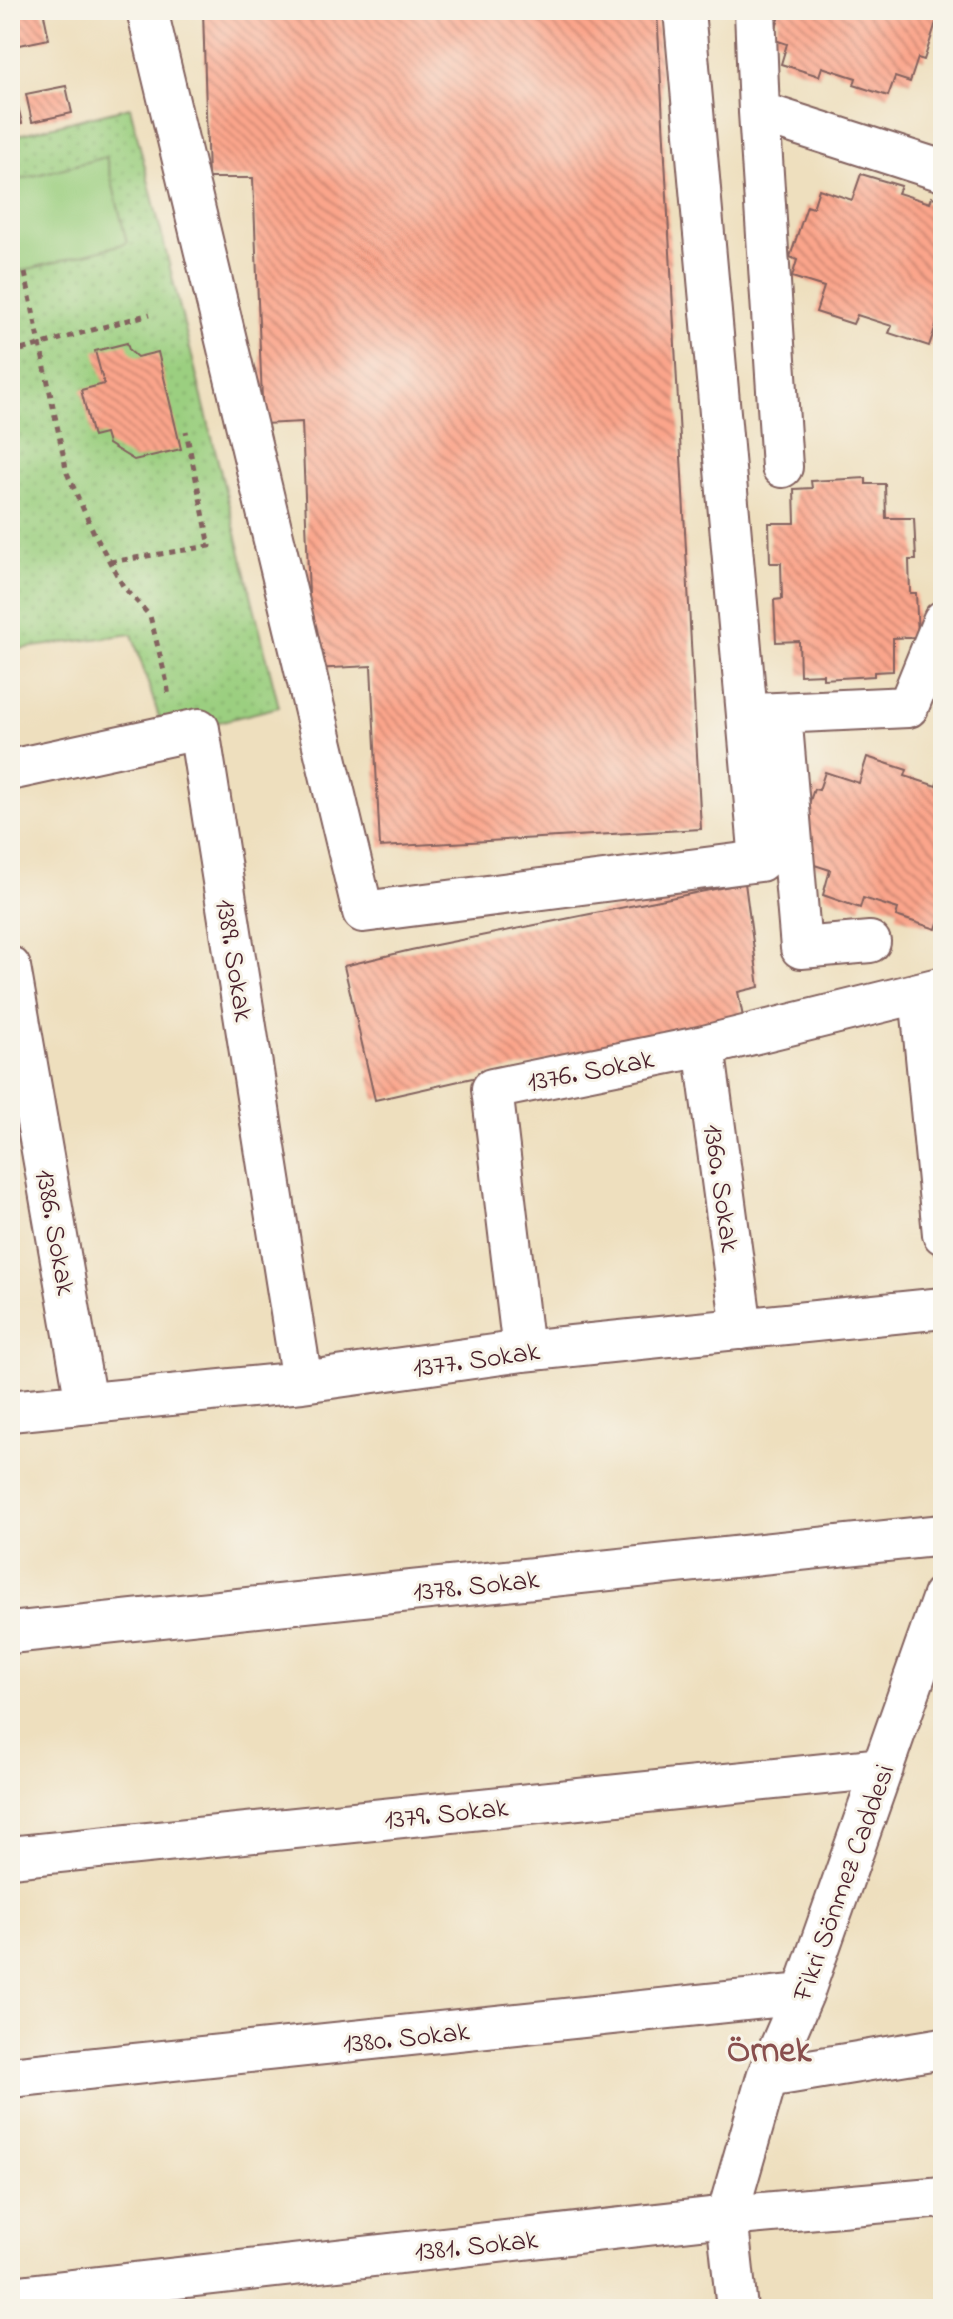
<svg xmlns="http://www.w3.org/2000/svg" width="953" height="2319" font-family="'Indie Flower',sans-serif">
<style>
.green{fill:url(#green-dots);stroke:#727756;stroke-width:2}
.pitch{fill:#9bcf80;stroke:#727756;stroke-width:2}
.building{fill:url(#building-back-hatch)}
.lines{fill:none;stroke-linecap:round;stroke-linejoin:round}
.minor-casing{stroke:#83625e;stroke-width:44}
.path{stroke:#83625e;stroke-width:5;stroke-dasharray:6 6;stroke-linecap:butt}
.minor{stroke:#fff;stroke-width:40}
.labels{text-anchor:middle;stroke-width:6;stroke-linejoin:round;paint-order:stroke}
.street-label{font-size:28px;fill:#4a1f2b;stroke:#f7f3e8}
.district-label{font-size:36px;font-weight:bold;fill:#884e4d;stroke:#f7f3e8}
</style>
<defs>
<pattern id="green-dots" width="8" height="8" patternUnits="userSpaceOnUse" patternTransform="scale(2)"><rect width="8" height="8" fill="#9bcf80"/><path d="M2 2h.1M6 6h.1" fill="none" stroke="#87b16f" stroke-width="1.8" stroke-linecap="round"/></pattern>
<pattern id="building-back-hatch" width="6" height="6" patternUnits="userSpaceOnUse" patternTransform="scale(2)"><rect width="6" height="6" fill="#fba58b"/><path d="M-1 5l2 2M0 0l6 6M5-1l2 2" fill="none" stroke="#cd8672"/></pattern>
</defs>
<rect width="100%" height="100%" fill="#f7f3e8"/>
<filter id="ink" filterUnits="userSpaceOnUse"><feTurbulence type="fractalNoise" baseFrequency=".0125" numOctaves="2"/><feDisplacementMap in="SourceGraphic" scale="16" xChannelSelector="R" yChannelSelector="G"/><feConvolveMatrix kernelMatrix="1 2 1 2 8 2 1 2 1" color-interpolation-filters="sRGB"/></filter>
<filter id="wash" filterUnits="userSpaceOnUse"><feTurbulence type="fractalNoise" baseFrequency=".006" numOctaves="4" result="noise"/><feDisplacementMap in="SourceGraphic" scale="32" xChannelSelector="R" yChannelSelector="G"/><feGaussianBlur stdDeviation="1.8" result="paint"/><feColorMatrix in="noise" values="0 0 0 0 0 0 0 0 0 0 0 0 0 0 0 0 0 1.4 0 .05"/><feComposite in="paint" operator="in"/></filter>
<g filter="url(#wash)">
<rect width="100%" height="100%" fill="#eedfbe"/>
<path class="green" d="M130 107 279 707 215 723 160 720 132 634 11 650 10 642V137Z"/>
<path class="pitch" d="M106 157 127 243 10 274V182Z"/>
<g id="blocks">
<path class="building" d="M10 10H43L49 39 10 47Z
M203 10H657L701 829 380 847 371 666 312 669 302 422 263 424 253 178H208Z
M777 10H940L924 60 918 58 910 82 895 77 888 96 854 85 856 78 822 67 819 76 781 64 787 44 772 39 779 19 774 17Z
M66 86 72 113 32 122 26 94Z
M15 94 22 123 10 126V95Z
M861 174 901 186 898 193 930 203 932 197 943 200V325L937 323 929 346 889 333 892 326 857 315 853 324 816 312 824 287 792 277 797 260 790 257 807 206 813 208 819 189 852 200Z
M127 343 129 350 137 357 158 352 181 449 134 460 108 444 105 434 93 437 81 390 104 384 95 351Z
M866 478V484H885L886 518H914L916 560H909L910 593H916L918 637 893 638V671L874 672V676L823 679V674L800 675 799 641 776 642 774 600 782 599 781 563H770L769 523H795L794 489 812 488 811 481Z
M867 757 907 770 905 776 936 786 938 780 943 782V908L936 929 896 916 898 909 863 898 860 908 823 895 830 870 799 860 797 840 814 789 819 790 825 772 859 783Z
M745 883 759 987 738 992 743 1017 375 1100 344 966 411 950Z"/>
</g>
</g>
<g filter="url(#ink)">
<use href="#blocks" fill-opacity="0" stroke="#83625e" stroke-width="2"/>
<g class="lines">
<g class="minor-casing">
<path id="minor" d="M147 10 363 912 760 861 684 10
M755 10 759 112 943 171
M759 112 782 467
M781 713 801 948 870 942
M755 714 908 707 943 621
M10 770 199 729 302 1382
M10 967 86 1403
M920 993 943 1234
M704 1046 742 1329
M523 1351 492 1089 704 1046 943 987
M10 1411 302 1382 523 1351 943 1308
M10 1633 943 1535
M10 1857 883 1768
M10 2077 803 1994
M767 2077 943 2048
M10 2297 727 2216 943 2197
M737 2309 727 2216 767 2077 803 1994 943 1596"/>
</g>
<path class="path" d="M25 273 67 473 94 533 123 586 150 616 167 683 169 698
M10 353 150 314
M110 562 210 546 186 431"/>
<use href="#minor" class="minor"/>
</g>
</g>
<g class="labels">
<g class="street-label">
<text transform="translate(236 960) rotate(81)" y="10">1389. Sokak</text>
<text transform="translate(590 1069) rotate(-11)" y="10">1376. Sokak</text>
<text transform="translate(723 1188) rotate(82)" y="10">1360. Sokak</text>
<text transform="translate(57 1232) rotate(80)" y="10">1386. Sokak</text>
<text transform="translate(476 1358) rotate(-8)" y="10">1377. Sokak</text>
<text transform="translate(476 1584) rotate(-6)" y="10">1378. Sokak</text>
<text transform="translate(446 1812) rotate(-6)" y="10">1379. Sokak</text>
<text transform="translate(842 1882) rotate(-70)" y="10">Fikri Sönmez Caddesi</text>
<text transform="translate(406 2036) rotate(-6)" y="10">1380. Sokak</text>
<text transform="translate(476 2244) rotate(-6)" y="10">1381. Sokak</text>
</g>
<g class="district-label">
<text x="769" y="2061">Örnek</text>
</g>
</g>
<rect width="953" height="2319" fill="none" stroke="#f7f3e8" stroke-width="40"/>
</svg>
